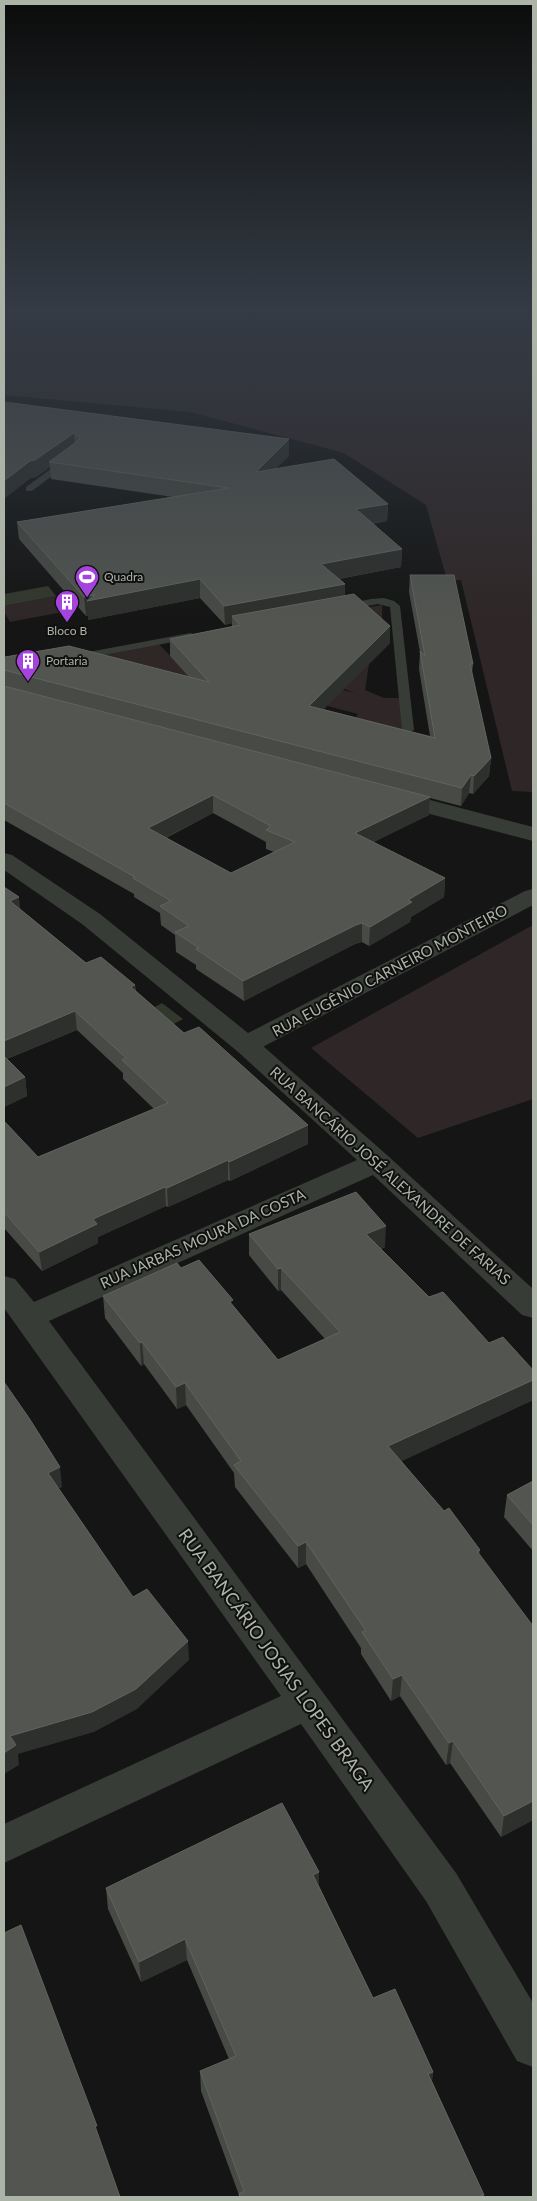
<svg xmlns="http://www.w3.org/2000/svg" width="537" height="2201" font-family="Lato,sans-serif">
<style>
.green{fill:#2f2727;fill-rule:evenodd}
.water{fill:#33382c}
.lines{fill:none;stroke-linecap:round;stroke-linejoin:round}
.service{fill:#383c37;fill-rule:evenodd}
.minor{fill:#383c37;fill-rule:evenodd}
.tertiary{fill:#383c37;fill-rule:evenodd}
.wall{fill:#474a45;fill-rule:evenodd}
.shaded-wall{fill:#2e302d}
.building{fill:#525550;stroke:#60645e;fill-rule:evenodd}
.labels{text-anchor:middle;stroke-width:4;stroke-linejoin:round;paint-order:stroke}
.far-poi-label{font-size:12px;fill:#acb4a7;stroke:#0f100f;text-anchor:start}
.street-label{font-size:15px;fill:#acb4a7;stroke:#0f100f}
.near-street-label{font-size:18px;fill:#acb4a7;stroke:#0f100f}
</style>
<rect width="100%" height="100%" fill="#141514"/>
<path class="green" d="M4 313H533V792L512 791 461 580H447L426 505 344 453 190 412 4 395Z
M61 595 73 610 10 622 4 612V606Z
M382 605 383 648 371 651 365 690 384 698H400L402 730 355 718 358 714 304 700 60 664 159 644 188 675 352 610ZM359 673 344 689 355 693 322 685Z
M533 925V1099L418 1138 311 1048Z"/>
<path class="water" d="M48 586 56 596 4 606V594Z
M162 1003 183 1019 170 1026 149 1010Z"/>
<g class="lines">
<path class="service" d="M66 458 70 461 69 463 32 491H26V487Z
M384 598 394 601 400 606 414 730 408 733 402 730 390 607 378 604 346 610 341 607 342 605 371 599Z
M190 633 194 634V638L78 660 73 657 78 654Z"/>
<path class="minor" d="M392 790 533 827V841L384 802 381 797 384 792Z
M246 1037 255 1039 387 1155 533 1289V1318L522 1315 373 1175 49 1321 456 1873 533 2003V2067L517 2061 426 1901 301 1724 4 1863V1824L281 1696 4 1308V1276L15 1279 34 1302 357 1160 237 1051 233 1045 237 1039Z"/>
<path class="tertiary" d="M4 853 12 855 100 914 248 1033 525 891 533 889V905L255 1051 246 1053 237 1051 82 924 4 870Z"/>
</g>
<path class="wall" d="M4 402 289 439V456L276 468 388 504 387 521 372 524 402 549 401 567 339 579 345 584V596L390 626V643L323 709 430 736 419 669 420 652 409 592 410 575 473 664 472 674 491 758 489 776 473 794 469 793 461 806 430 798 429 815 373 842 445 878 444 897 411 917 410 922 369 946 362 942 355 944 244 1001 196 969V965L176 952 175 935 161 925 160 913 134 897V894L4 820V658L189 677 170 656V639L232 627V623L225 625 200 598 88 620V616H86L19 539 17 522 173 497 51 479 50 467 36 477 31 478ZM213 813 266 842V849L274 852 231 873 166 838Z
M4 887 20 909 86 963 135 985 136 991 308 1144 230 1181 228 1180 168 1207 166 1206 98 1237V1243L42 1271 4 1228V1121L38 1157 154 1109 123 1079V1073L77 1030 7 1059 25 1077 27 1096 4 1107Z
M249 1234 385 1247 381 1249 429 1297 489 1343 533 1370V1400L401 1461 444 1511 480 1550 479 1554 533 1820 501 1837 450 1763 446 1765 400 1696 391 1701 361 1654V1648L306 1564 298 1568 235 1487 234 1473 186 1405 177 1409 144 1364 141 1366 105 1318 103 1296 181 1268 233 1306 278 1360 325 1339 281 1290 278 1291 249 1255Z
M533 1481V1551L504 1517 507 1495Z
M319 1872V1886L373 1998 433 2072 432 2081 484 2195 483 2197H239V2195L201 2091 200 2071 229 2059 187 1960 141 1982 108 1909 106 1888Z"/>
<path class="shaded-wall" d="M74 433 75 449 49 462 50 467 36 477 31 478 4 499V481L30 461Z
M289 439V456L256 488V472Z
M388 504 387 521 355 526 356 509Z
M402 549 401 567 321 582V564Z
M200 579V598L88 620V616H86L84 597Z
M345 584V603L232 616V623L225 625 224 606Z
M390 626V643L309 724V706Z
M491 758 489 776 473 794 474 776Z
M471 775 469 793 461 806 462 788Z
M213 795V813L149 846 148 828Z
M430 797 429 815 354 852 355 833Z
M445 878 444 897 411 917 410 922 369 946 370 927 408 900Z
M19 897 21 915 10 901Z
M362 923V942L355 944 244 1001 243 981 356 925Z
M135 985 136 1003 131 987Z
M75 1011 77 1030 4 1060V1041Z
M25 1077 27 1096 4 1107V1087Z
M308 1125V1144L230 1181 229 1162Z
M228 1160V1180L168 1207 167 1188Z
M165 1187 166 1206 98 1237V1243L42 1271 39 1252 93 1219Z
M386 1226 385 1247 365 1256 366 1234Z
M281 1268V1290L278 1291V1269Z
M142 1342 144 1364 141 1366 140 1343Z
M533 1380V1400L387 1468 388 1446Z
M185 1383 186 1405 177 1409 176 1387Z
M60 1467 62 1487 50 1493 48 1473Z
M306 1542V1564L298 1568V1546Z
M188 1641 189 1660 137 1709 94 1732 18 1754 19 1765 4 1774V1753L10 1736Z
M402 1675 400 1696 391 1701 393 1679Z
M453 1741 450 1763 446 1765 449 1743Z
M533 1801V1820L501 1837 504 1816Z
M319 1872V1893L313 1875Z
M185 1939 187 1960 141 1982 139 1962Z
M433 2072 430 2092 428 2074Z"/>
<path class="building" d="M4 402 289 439 256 472 334 459 388 504 356 509 402 549 321 564 345 584 224 606 200 579 87 601 95 595 84 597 17 522 229 488 49 462 79 440 80 437 74 433 35 460 30 461 4 481Z
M410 575H454L473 664H470L491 758 474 776 471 775 462 788 4 670V658L5 657 69 646 209 682 170 639 240 625 232 616 354 594 390 626 309 706 435 738 420 651 425 656Z
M4 686 430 797 355 833 445 878 408 900 412 902 370 927 362 923 356 925 243 981 196 949 199 948 175 932 189 926 160 906 171 901 133 878 135 877 4 803ZM213 795 271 826 266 830 295 842 231 873 148 828Z
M4 887 19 897 10 901 86 963 101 957 135 985 131 987 184 1033 199 1027 308 1125 229 1162 228 1160 167 1188 165 1187 93 1219 97 1224 39 1252 4 1212V1121L38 1157 168 1103 122 1060 126 1058 75 1011 4 1041Z
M4 1056 25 1077 4 1087Z
M356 1192 386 1226 366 1234 429 1297 443 1292 489 1343 503 1337 533 1370V1380L388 1446 444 1511 449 1508 480 1550 477 1551 533 1626V1801L504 1816 453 1741 449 1743 402 1675 393 1679 362 1632 366 1631 306 1542 298 1546 234 1465 241 1461 185 1383 176 1387 142 1342 140 1343 103 1296 177 1263 181 1268 199 1260 233 1300 230 1302 278 1360 340 1332 281 1268 278 1269 249 1234Z
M4 1382 29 1418 60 1467 48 1473 133 1597 147 1589 188 1641 136 1689 92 1712 10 1736 16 1745 4 1753Z
M533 1481V1525L507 1495Z
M282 1803 319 1872 313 1875 373 1998 395 1989 433 2072 428 2074 484 2195 478 2197H240L239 2194 244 2191 200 2071 236 2056 185 1939 139 1962 106 1888Z
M21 1925 97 2126H95L120 2197H4V1933Z"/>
<linearGradient id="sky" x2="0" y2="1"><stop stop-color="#0b0c0b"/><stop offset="0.5" stop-color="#343b45"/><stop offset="1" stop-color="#343b45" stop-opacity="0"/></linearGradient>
<rect width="537" height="621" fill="url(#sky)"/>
<defs>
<g id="stadium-pin" transform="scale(1.25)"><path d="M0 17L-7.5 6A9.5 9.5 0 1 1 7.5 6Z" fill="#a544dd" stroke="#0f100f"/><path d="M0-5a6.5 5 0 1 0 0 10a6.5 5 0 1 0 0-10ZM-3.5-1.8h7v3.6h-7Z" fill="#fff"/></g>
<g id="building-pin" transform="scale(1.25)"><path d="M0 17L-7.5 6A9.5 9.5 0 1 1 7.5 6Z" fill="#a544dd" stroke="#0f100f"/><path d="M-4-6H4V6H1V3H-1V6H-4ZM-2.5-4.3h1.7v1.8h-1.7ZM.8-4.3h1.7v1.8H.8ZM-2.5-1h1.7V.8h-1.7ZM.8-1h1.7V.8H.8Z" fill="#fff"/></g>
</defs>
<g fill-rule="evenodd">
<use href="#stadium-pin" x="87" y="577"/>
<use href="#building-pin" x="67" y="602"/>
<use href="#building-pin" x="28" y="661"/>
</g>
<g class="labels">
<g class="far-poi-label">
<text x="104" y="581">Quadra</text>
<text x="67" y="635" text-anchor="middle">Bloco B</text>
<text x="46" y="665">Portaria</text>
</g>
<g class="street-label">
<text transform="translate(390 971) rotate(-28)" y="5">RUA EUGÊNIO CARNEIRO MONTEIRO</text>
<text transform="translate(390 1176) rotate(42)" y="5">RUA BANCÁRIO JOSÉ ALEXANDRE DE FARIAS</text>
<text transform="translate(203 1239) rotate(-24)" y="5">RUA JARBAS MOURA DA COSTA</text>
</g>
<g class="near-street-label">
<text transform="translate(276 1660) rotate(54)" y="6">RUA BANCÁRIO JOSIAS LOPES BRAGA</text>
</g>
</g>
<rect width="537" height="2201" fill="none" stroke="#acb4a7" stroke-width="10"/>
</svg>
